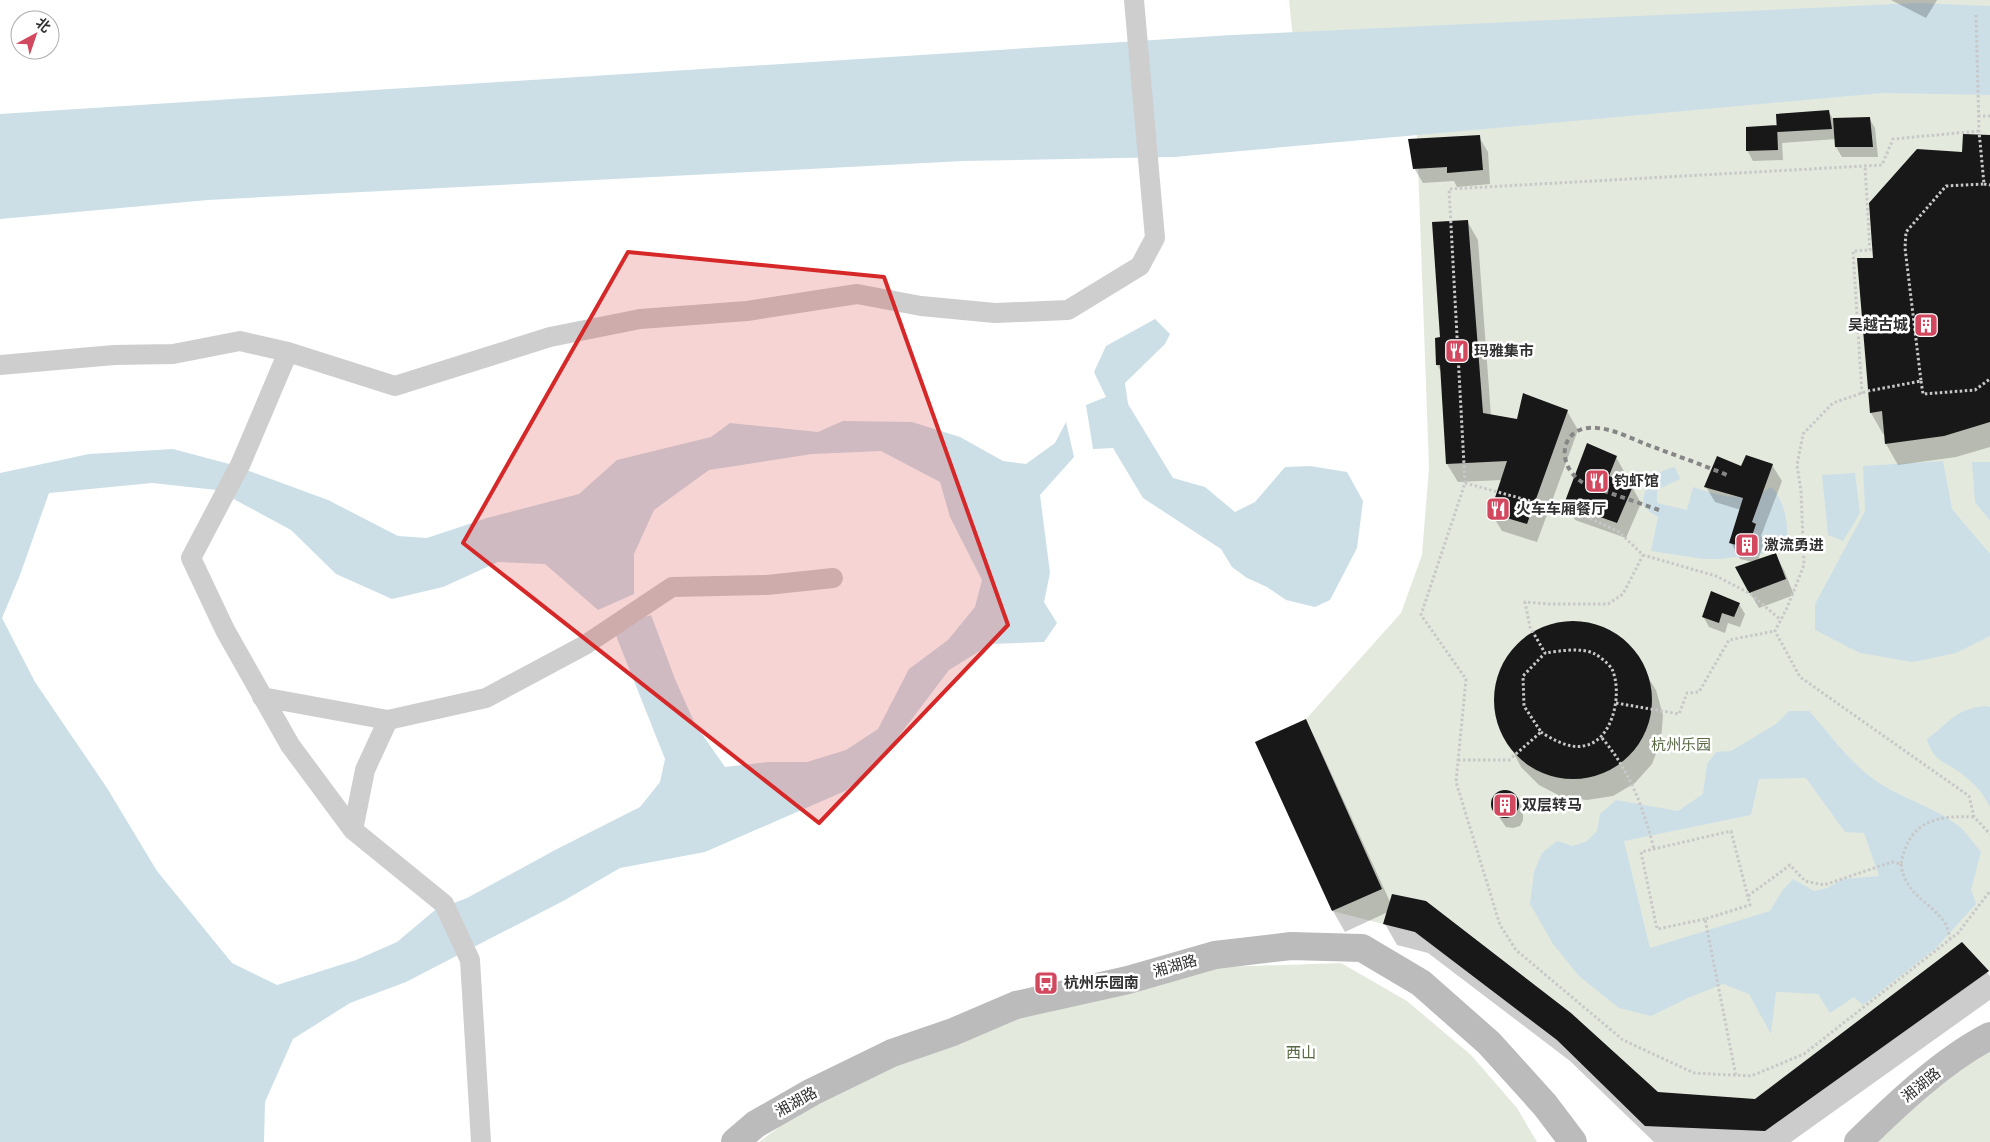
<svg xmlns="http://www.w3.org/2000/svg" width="1990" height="1142" font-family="'Sofia Sans Condensed','Noto Sans SC',sans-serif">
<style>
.green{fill:#e4e9dd}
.water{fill:#ccdfe7;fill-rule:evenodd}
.shadow{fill:#0003}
.building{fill:#181818}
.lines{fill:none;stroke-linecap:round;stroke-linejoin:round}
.path{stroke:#c8c8c8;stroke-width:3;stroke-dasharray:2.5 2.5;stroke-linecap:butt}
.minor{stroke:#cecece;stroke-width:20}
.secondary{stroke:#bbb;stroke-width:28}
.rail{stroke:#868686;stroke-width:4;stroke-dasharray:5 4;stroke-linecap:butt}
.marked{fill:#d62828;fill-opacity:0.2;stroke:#d62828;stroke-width:4;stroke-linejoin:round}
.labels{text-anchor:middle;stroke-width:5;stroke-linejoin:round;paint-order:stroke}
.poi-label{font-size:15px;font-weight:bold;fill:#313131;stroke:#fff;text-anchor:start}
.park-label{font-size:15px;fill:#576843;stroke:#fff}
.street-label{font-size:15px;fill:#313131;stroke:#fff}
</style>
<rect width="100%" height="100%" fill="#fff"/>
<path class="green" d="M1289 0H1990V971L1765 1131 1645 1126 1557 1040 1415 932 1332 911 1255 742 1306 719 1401 613 1422 555 1429 467 1415 82 1298 88Z
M1341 963 1407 1001 1471 1055 1517 1108 1537 1142H759L790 1119 881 1070 1017 1018 1222 967Z
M1990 1049V1142H1878L1895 1120 1953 1070Z"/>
<path class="water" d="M1917 3 1990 6V95L1883 93 1174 157 963 161 208 200 0 219V114L1232 35Z
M1155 319 1170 334 1165 344 1125 383 1128 404 1173 478 1205 487 1235 512 1255 502 1285 467 1310 466 1347 472 1363 501 1357 548 1330 600 1315 607 1286 600 1267 587 1247 578 1232 567 1221 549 1143 498 1113 448 1093 449 1086 405 1106 397 1094 372 1106 346Z
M843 421 912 422 960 437 1003 461 1026 464 1055 443 1066 422 1074 457 1040 495 1050 573 1044 602 1057 623 1044 642 991 644 949 670 877 765 845 791 705 852 620 868 565 900 406 982 350 1003 293 1039 265 1102 264 1142H0V473L89 454 173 449 233 465 328 500 398 536 427 538 487 518 579 494 617 460 711 437 730 423 818 432ZM881 451 940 482 950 517 982 580 975 607 948 640 909 669 878 729 846 750 807 762H769L725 767 695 724 675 679 651 615 613 628 665 759 660 782 640 807 555 850 467 898 435 910 397 942 356 960 277 985 232 963 157 871 107 788 35 682 2 618 20 575 49 493 152 483 217 490 291 530 336 574 392 599 443 587 498 562 545 564 598 610 634 594V554L654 510 709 470 812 454Z
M1943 461 1952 509 1990 554V636L1956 653 1913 662 1860 653 1815 630V604L1865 511 1863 466Z
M1972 462H1990V521L1975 502Z
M1675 467 1680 479 1661 488 1657 491V503L1687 510 1693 487C1715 495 1752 505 1770 487L1774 489C1785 506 1788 521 1787 541L1771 550 1749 558 1735 557 1721 559H1704L1651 551 1658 517 1650 512 1643 505C1644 484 1654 471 1675 467Z
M1855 473 1860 513 1843 541 1828 535 1822 475Z
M1986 706 1990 707V807C1983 793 1975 784 1962 774 1946 761 1933 763 1927 739 1951 722 1954 709 1986 706Z
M1789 711H1809C1829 733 1848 760 1872 778 1899 798 1933 806 1959 826 1967 833 1974 844 1981 852L1971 890 1976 904 1936 948 1863 1005 1854 997 1830 1013 1818 994 1776 992 1771 1034 1749 994 1723 984 1688 998 1651 1016 1619 1008 1579 976 1553 944 1530 904 1534 872 1542 853 1557 841 1573 846 1587 841 1597 831 1600 814 1616 800 1678 811 1703 794 1707 764 1716 752 1731 751 1776 724ZM1806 778 1845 832 1864 833 1879 876 1843 879 1827 888 1814 891 1793 879 1782 891 1770 911 1650 948 1624 841 1751 815 1759 779Z"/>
<path class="shadow" d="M1891 0H1937L1926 18Z
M1829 112 1833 119 1869 118 1875 128 1878 157H1842L1836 147V139L1782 143 1783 160 1753 161 1747 150 1776 126Z
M1990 136V447L1956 457 1898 465 1886 444 1885 434H1883L1871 413 1875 259 1963 153Z
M1479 137 1488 152 1490 184 1457 187 1454 181 1423 183 1414 168Z
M1467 221 1478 240 1491 416 1518 420 1567 411 1578 430 1537 542 1502 531 1491 513 1502 480 1458 482 1447 464 1442 373 1437 365 1441 338Z
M1616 457 1625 473 1621 482 1632 487 1641 503 1626 538 1575 520 1565 504Z
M1772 465 1782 481 1761 536 1764 541 1758 561 1775 554 1784 570 1794 595 1759 608 1750 593 1753 562 1740 559 1731 543 1741 510 1715 502 1706 487 1742 467Z
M1739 604 1745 614 1740 627 1728 623 1725 633 1709 627 1703 616Z
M1583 623 1608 631 1629 647 1656 690 1663 715 1661 741 1652 764 1635 783 1613 796 1587 800 1562 797 1539 785 1521 767 1498 722 1495 696 1500 671 1513 649 1533 633 1558 624Z
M1305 720 1317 742 1391 904 1657 1093 1756 1100 1961 943 1990 976V1000L1791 1142H1654L1570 1061 1428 953 1397 945 1385 924 1388 912 1345 932 1333 911 1257 742Z
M1502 791H1507L1517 798 1523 809V820L1520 826 1513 828 1506 827 1494 810 1493 801Z"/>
<path class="building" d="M1829 110 1832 129 1777 132 1776 114Z
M1870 117 1873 147H1835L1833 118Z
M1777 125 1778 150 1746 151V127Z
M1963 134 1990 135V422L1944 436 1885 444 1882 411 1870 413 1857 258H1873L1869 203 1917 149 1962 152Z
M1480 135 1483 170 1447 173V167L1413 169 1408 139Z
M1468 220 1483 413 1517 419 1523 393 1568 410 1527 524 1490 513 1507 461 1446 464 1440 365H1436L1435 338 1440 337 1432 222Z
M1587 443 1617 456 1609 476 1633 486 1617 523 1564 504Z
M1746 455 1773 464 1752 522 1756 524 1748 548 1729 543 1743 498 1704 487 1717 456 1741 466Z
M1776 553 1786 579 1749 593 1735 567Z
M1711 591 1740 603 1734 617 1722 613 1719 623 1702 617Z
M1494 700a79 79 0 1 1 158 0a79 79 0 1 1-158 0Z
M1306 719 1382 889 1332 911 1255 742Z
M1491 804a14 14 0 1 1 28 0a14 14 0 1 1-28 0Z
M1392 894 1426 901 1571 1013 1658 1092 1755 1099 1962 942 1989 971 1765 1131 1645 1126 1557 1040 1415 932 1383 924Z"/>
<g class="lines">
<path class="path" d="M1976 15 1979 131 1984 184 1946 186 1906 232 1905 248 1921 381 1868 391 1833 403 1803 434 1797 465 1801 491 1804 565 1787 608 1775 631 1800 677 1969 796 1974 817 1990 834
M1978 116H1990
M1979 131 1893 139 1882 165 1449 189 1465 483 1421 615 1466 679 1456 782 1500 925 1516 950 1623 1040 1694 1073 1751 1076 1804 1054 1958 933 1990 891
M1984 184 1990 185
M1921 381 1923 394 1975 390 1990 379
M1862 394 1853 251 1870 250 1865 166
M1465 483 1585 516 1619 532 1643 555 1716 576 1749 593 1781 620
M1616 703 1679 714 1687 693 1699 692 1729 640 1775 631
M1541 732C1551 739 1570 749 1583 746 1613 742 1623 693 1612 669 1609 664 1599 656 1595 654 1582 647 1559 651 1545 653
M1602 738C1630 771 1643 807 1654 849
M1458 760H1509L1541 732 1524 706 1523 676 1545 653 1530 627 1525 602 1549 604H1608L1623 594 1643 555
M1901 864C1905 894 1926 899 1943 920 1947 925 1949 933 1950 939
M1748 896 1790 865 1805 881 1824 885 1892 862 1901 864C1909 821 1936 815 1974 817
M1705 919 1657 929 1641 852 1731 831 1750 905 1705 919 1736 1076"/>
<path class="minor" d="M288 352 241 463 191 558 225 630 290 745 353 830 444 904 470 960 481 1142
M0 365 114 355 173 354 240 341 288 352 395 386 550 337 640 319 747 311 857 294 921 306 995 313 1068 310 1140 266 1155 238 1134 0
M262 697 388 720 486 698 585 645 672 587 767 585 833 578
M353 830 365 770 388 720"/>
<path class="secondary" d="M735 1142 756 1124 812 1092 892 1053 953 1032 1016 1005 1128 980 1215 955 1291 946 1362 948 1421 983 1489 1043 1545 1105 1573 1142
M1858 1142C1896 1105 1943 1060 1990 1036"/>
<path class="rail" d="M1659 510 1587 485C1553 468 1559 424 1597 428 1614 429 1632 439 1648 445 1674 455 1701 464 1727 475"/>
</g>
<path class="marked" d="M628 252 884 277 1008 625 819 823 463 543Z"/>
<defs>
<g id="building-square" transform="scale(1.25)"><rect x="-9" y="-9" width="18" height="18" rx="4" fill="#d2485e" stroke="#fff"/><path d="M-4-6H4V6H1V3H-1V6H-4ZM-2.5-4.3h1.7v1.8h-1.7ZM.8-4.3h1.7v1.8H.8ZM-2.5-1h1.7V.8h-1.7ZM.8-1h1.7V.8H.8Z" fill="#fff"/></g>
<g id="restaurant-square" transform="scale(1.25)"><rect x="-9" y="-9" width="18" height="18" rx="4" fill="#d2485e" stroke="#fff"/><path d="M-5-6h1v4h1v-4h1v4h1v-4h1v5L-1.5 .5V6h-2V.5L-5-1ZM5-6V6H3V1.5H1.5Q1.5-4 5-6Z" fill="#fff"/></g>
<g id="bus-square" transform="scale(1.25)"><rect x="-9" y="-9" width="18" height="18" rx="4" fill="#d2485e" stroke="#fff"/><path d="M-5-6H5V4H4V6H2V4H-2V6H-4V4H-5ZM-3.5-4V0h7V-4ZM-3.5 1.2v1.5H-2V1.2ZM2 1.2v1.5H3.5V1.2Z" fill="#fff"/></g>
</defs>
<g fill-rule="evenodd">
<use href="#building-square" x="1926" y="325"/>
<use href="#restaurant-square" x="1457" y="351"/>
<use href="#restaurant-square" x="1597" y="481"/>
<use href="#restaurant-square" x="1498" y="509"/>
<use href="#building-square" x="1747" y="545"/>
<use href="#building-square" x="1505" y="805"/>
<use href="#bus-square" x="1046" y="983"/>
</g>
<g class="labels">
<g class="poi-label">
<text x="1908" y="330" text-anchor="end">吴越古城</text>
<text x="1474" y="356">玛雅集市</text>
<text x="1614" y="486">钓虾馆</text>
<text x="1516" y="514">火车车厢餐厅</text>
<text x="1764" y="550">激流勇进</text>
<text x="1522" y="810">双层转马</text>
<text x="1064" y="988">杭州乐园南</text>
</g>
<g class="park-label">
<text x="1681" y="750">杭州乐园</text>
<text x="1301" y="1058">西山</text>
</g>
<g class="street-label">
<text transform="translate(1175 966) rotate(-16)" y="5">湘湖路</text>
<text transform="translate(1921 1085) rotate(-39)" y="5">湘湖路</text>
<text transform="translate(796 1102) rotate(-29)" y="5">湘湖路</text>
</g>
</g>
<g transform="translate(35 35) rotate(40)"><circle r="24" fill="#ffffff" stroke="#adadad"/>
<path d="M0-4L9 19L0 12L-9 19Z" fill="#d2485e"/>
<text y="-8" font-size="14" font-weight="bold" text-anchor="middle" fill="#313131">北</text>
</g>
</svg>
